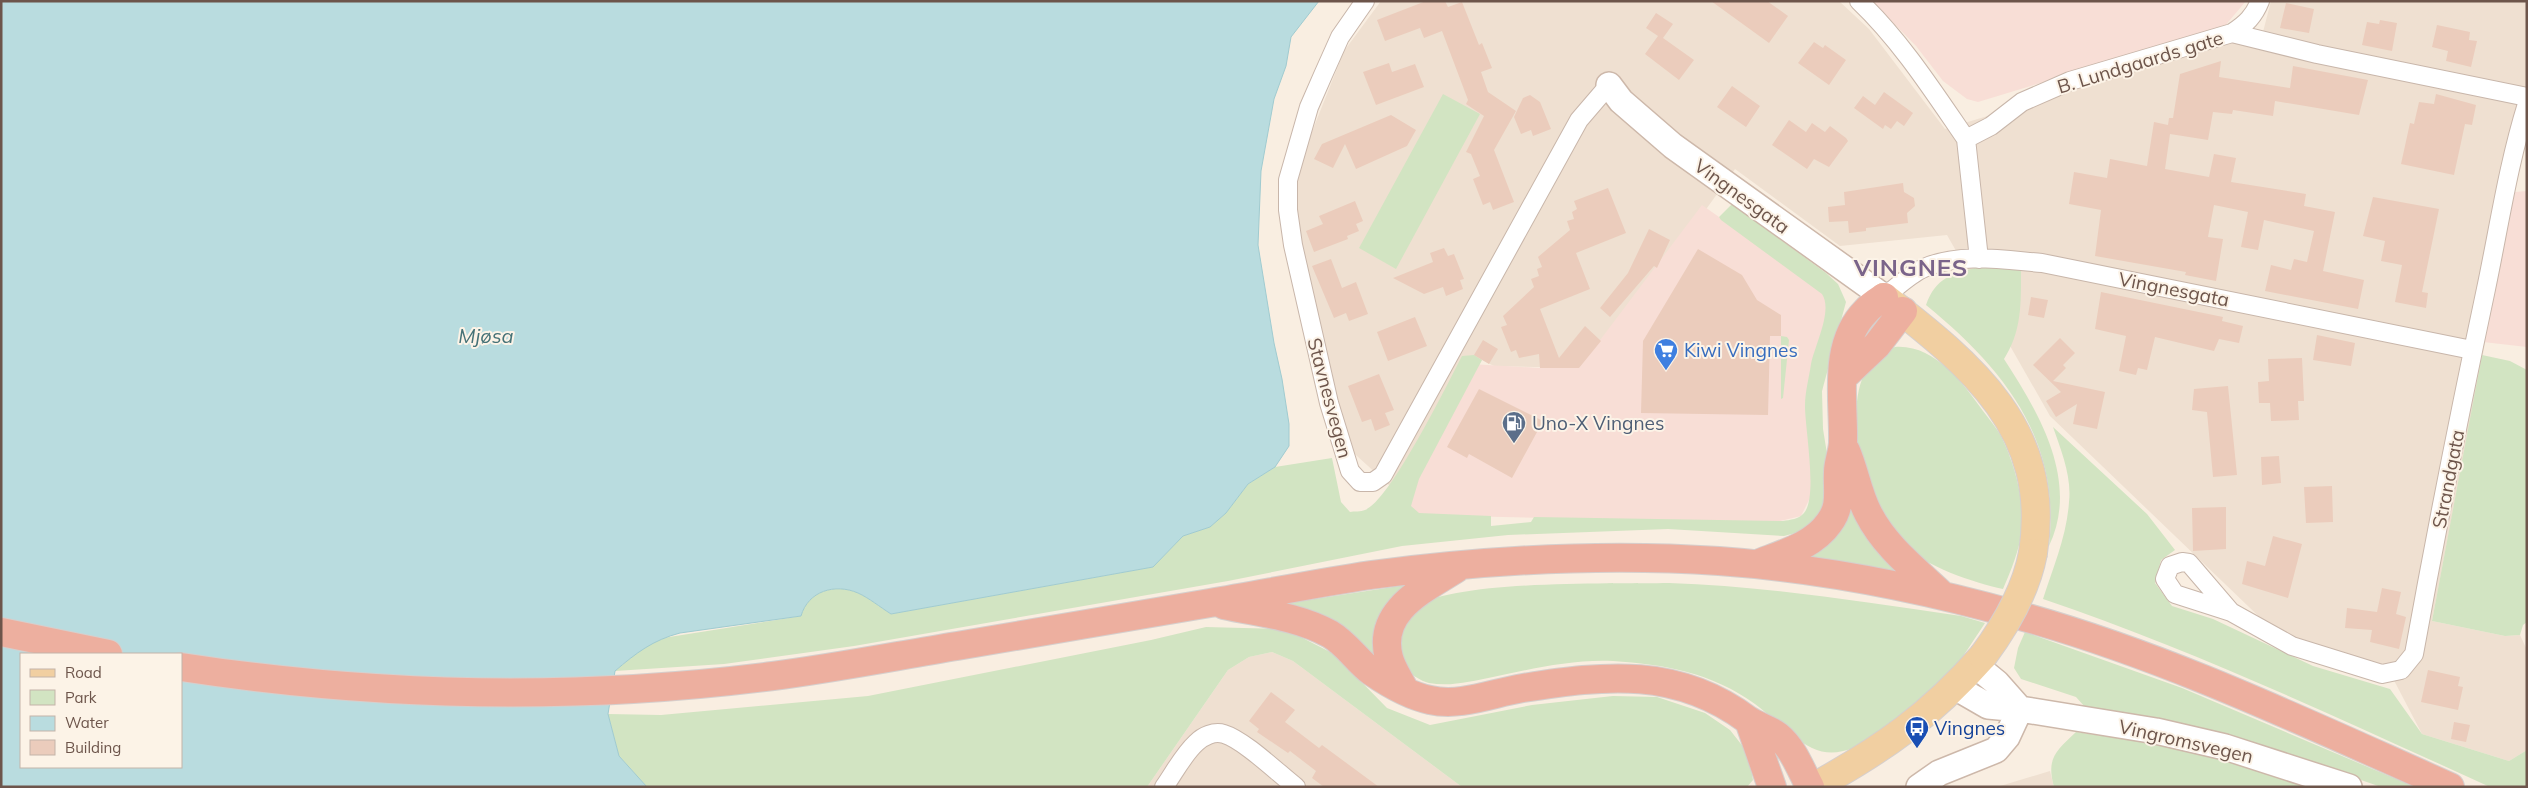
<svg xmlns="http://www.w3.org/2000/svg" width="2528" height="788" font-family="Mulish,sans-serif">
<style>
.residential{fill:#efe0d1}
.commercial{fill:#f8ded6}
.green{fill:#d2e4c2}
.water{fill:#b9dcdf;stroke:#a0cbd0;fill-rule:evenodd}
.building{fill:#ebccbc}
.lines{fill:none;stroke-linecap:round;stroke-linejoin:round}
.street-casing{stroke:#c8b6aa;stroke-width:20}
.secondary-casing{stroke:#cdb8aa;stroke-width:28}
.primary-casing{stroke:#d6cfcd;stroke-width:30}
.highway-casing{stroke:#d6cfcd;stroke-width:30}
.street{stroke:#fff;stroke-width:18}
.secondary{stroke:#fff;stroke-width:25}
.primary{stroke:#f1cfa1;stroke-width:28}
.highway{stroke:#edaf9f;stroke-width:28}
.primary-bridge-casing{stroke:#d6cfcd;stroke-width:30;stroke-linecap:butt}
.primary-bridge{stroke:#f1cfa1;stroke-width:28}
.labels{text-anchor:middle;stroke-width:4;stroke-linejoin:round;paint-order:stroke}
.street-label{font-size:19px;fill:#6d554b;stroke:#fcf3e7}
.shop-label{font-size:19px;fill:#366cbe;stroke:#fcf3e7;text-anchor:start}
.service-label{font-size:19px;fill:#4e5e75;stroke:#fcf3e7;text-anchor:start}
.transit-label{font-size:19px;fill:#164399;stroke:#fcf3e7;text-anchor:start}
.water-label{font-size:20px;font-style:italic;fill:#457277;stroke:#fcf3e7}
.district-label{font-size:24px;font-weight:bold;letter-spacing:1px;fill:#7a648a;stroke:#fcf3e7}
</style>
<rect width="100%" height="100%" fill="#f9eee1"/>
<path class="residential" d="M1381 1H1839L1869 29 1945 129 2263 32 2271 1H2527V97L2490 317 2432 621 2505 636 2520 635 2527 650V750L2509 761 2422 734 2387 667 2274 631 2050 416 1947 235 1840 246 1735 169 1684 240 1579 368 1494 366 1482 360 1419 479 1411 505 1346 446 1310 292 1295 215 1298 167 1344 51Z
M1272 652 1293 661 1462 787H1147L1228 670 1249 657Z
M2050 771 2054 787H1997Z"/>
<path class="commercial" d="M1872 1H2246L2224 27 1978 102 1967 99 1943 81 1916 46Z
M2527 191V347L2483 342 2515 192Z
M1702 205 1824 291 1830 303 1813 492 1801 516 1772 523 1411 515 1408 502 1470 364 1540 368H1579Z"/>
<path class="green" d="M1443 94 1480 114 1396 269 1359 248Z
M1732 204 1826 273 1838 284 1846 302 1822 391 1823 429 1829 466 1825 510 1803 531 1784 536 1668 529 1508 535 1402 546 1228 581 854 646 724 664 615 671 644 647 663 638 801 616C808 591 835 583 858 593 869 598 880 607 891 614L1153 567 1183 536 1210 527 1226 513 1248 484 1275 467 1332 458 1341 502 1350 512C1354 511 1361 512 1365 510 1390 501 1448 383 1462 356L1474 355 1482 360 1419 479 1411 506 1419 513 1491 516V526L1531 522 1534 517 1783 521C1790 520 1799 519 1804 513 1818 497 1805 429 1805 406 1805 392 1809 378 1811 364 1815 345 1833 310 1822 294L1721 220 1719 217Z
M1978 267 2021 270C2021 303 2022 331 2004 359 2039 413 2080 481 2049 546 2061 439 2004 369 1926 305 1936 277 1951 275 1978 267Z
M1781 336 1787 337 1789 340 1783 398 1781 399Z
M1895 347C1934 344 1963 383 1983 411 1989 419 1996 427 2001 436 2014 462 2024 498 2022 528 2020 549 2011 570 2003 589 1974 583 1925 566 1903 545 1888 531 1881 514 1874 496 1869 484 1863 473 1859 461 1856 450 1856 437 1856 426 1856 393 1859 361 1895 347Z
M2482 355 2510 361 2527 370V622L2523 625 2520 635 2505 636 2432 621Z
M2053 427 2147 514 2175 550 2161 560 2155 583 2172 606 2213 619 2313 666 2390 689 2422 734 2509 761 2527 750V787H2490C2343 720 2196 651 2043 599 2053 568 2067 535 2069 502 2072 477 2061 450 2053 427Z
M1848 504 1902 572 1803 557Z
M1669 583C1766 586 1864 602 1961 616L1985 623C1971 644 1958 666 1940 684 1931 693 1918 701 1908 710 1883 730 1847 765 1812 748 1790 737 1774 718 1755 704 1713 673 1663 664 1613 661 1573 659 1531 669 1493 677 1472 681 1451 687 1429 683 1421 681 1409 674 1404 666 1398 658 1398 640 1395 630 1400 623 1406 614 1412 609 1448 579 1617 584 1669 583Z
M1406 585 1377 665 1282 604Z
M1206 627 1285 629 1334 654 1387 708 1430 725 1532 705 1613 696 1657 697 1705 713 1730 730 1748 753 1753 780 1747 787H1462L1293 661 1272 652 1249 657 1228 670 1147 787H647L619 756 608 714 661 715 868 696 1151 640Z
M2025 632 2182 688 2415 787H2381L2290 755 2085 707 2076 697 2021 679 2014 668 2018 648Z
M2076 732 2151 743 2219 757 2309 787H2054C2046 758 2056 751 2076 732Z"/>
<path class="water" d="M1 1H1319L1291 37 1286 66 1274 99 1261 171 1258 245 1274 343 1282 379 1289 424V446L1275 467 1248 484 1226 513 1210 527 1183 536 1153 567 891 614C880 607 869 598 858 593 835 583 808 591 801 616L680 633C653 640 636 653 615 671L608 714 619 756 647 787H1ZM21 654H181V767H21Z"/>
<path class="building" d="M1426 1H1445L1448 7 1462 2 1479 45 1482 43 1492 68 1481 72 1488 92 1516 111 1494 150 1514 202 1493 210 1490 202 1483 205 1473 179 1480 176 1471 154 1466 152 1484 116 1466 104 1468 100 1442 31 1424 38 1420 28 1385 41 1377 20Z
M1711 1H1767L1788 16 1769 43Z
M2286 3 2314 9 2309 33 2280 28Z
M1656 13 1673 24 1663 38 1694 60 1679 80 1645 54 1658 36 1646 28Z
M2380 20 2397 23 2392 51 2362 45 2367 22 2379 24Z
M2437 25 2470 32 2469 40 2477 41 2471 67 2446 61 2448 51 2432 47Z
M1814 42 1823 48 1825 45 1846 60 1829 85 1798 63Z
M2221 61 2219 77 2290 88 2293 66 2368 80 2359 115 2275 101 2273 116 2233 110 2232 114 2213 112 2208 140 2170 134 2165 169 2209 177 2214 154 2236 158 2231 182 2306 194 2304 206 2335 212 2323 271 2364 280 2358 309 2265 291 2271 265 2291 270 2294 259 2307 262 2314 231 2264 220 2258 250 2241 247 2248 212 2214 205 2208 237 2223 239 2216 281 2185 275 2186 272 2095 256 2101 210 2069 204 2074 172 2107 178 2110 159 2147 166 2154 122 2168 125 2169 118H2173L2180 74Z
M1389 63 1392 72 1415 64 1424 87 1376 105 1363 72Z
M1732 86 1760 106 1746 127 1717 107Z
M1884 92 1913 113 1904 126 1897 121 1891 129 1885 125 1883 129 1854 108 1863 96 1875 105Z
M2436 94 2476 105 2472 125 2465 124 2454 175 2401 164 2410 123 2414 124 2419 102 2434 104Z
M1530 95 1540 102 1551 129 1533 136 1531 130 1521 134 1514 117 1523 98Z
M1391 115 1416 130 1407 146 1356 169 1345 144 1333 168 1314 159 1322 144Z
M1789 120 1806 132 1812 123 1825 132 1830 126 1846 138 1848 141 1829 167 1814 159 1807 169 1772 145Z
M1903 183 1904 192 1914 198 1915 206 1907 213 1908 223 1866 228V231L1849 233 1848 221 1829 222 1828 207 1845 205 1844 192Z
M1608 188 1626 233 1576 253 1590 289 1540 309 1559 358 1585 326 1601 341 1579 368H1540L1539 354 1519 358 1516 350 1511 352 1501 327 1507 325 1503 316 1534 287 1531 279 1539 276 1537 269 1542 267 1538 257 1570 230 1567 221 1574 219 1572 212 1577 209 1574 201Z
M2373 197 2439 209 2422 292 2428 293 2426 308 2395 302 2402 265 2381 261 2385 241 2363 236Z
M1355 201 1363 221 1356 224 1359 231 1347 236 1348 239 1314 252 1306 231 1323 224 1319 216Z
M1649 229 1670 240 1657 268 1654 266 1610 317 1600 308 1628 273Z
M1444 248 1448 256 1454 254 1464 279 1460 280 1463 289 1446 296 1443 287 1424 294 1393 278 1433 262 1430 253Z
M1698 249 1742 275 1757 300 1781 315V336H1770L1768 415 1641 413 1643 341Z
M1331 259 1342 288 1356 282 1368 314 1349 321 1346 313 1334 318 1312 266Z
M2101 292 2223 317 2222 321 2243 326 2239 343 2219 339 2214 351 2155 337 2147 370 2138 368 2136 375 2119 371 2126 336 2095 329Z
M2031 297 2048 300 2044 318 2028 315Z
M1415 317 1427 346 1388 361 1377 332Z
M2317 335 2355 343 2351 366 2313 360Z
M2060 338 2075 353 2063 365 2066 368 2053 381 2105 392 2097 429 2073 424 2077 404 2056 417 2046 401 2061 392 2033 365Z
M1483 340 1498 349 1489 364 1474 355Z
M2302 358 2304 401H2298L2299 420 2271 421 2270 403H2259L2258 382 2269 381 2268 359Z
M1379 374 1394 410 1385 413 1390 425 1375 431 1371 419 1362 422 1348 386Z
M2228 386 2237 475 2213 477 2207 412 2192 410 2194 389Z
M1479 389 1543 421 1512 478 1469 454 1467 458 1447 447Z
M2279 456 2281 483 2262 485 2261 457Z
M2332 486 2333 522 2306 523 2304 487Z
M2226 507V549L2193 551 2192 508Z
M2273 536 2302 544 2288 598 2242 584 2247 561 2265 566Z
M2382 588 2401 592 2396 614 2406 617 2399 649 2370 642 2372 630 2345 628 2347 608 2377 612Z
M2428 670 2460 677 2458 686 2463 687 2458 710 2421 702Z
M1271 692 1295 710 1285 722 1319 748 1322 745 1379 787H1324L1312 778 1316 771 1290 751 1288 753 1257 732 1259 729 1249 721Z
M2454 722 2470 725 2466 742 2451 739Z"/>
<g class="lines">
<g class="street-casing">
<path id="street" d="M1365 1 1340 37 1323 75 1309 107 1288 180V210L1293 245 1329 403 1350 471 1360 482H1373L1383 475 1579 120 1609 85
M1859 1C1901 41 1933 91 1966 139L1991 126 2022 102 2070 81 2232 33 2317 54 2527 97
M2232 33C2246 24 2254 16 2260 1
M1966 139 1979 259
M1884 297C1897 287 1910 274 1924 268 1959 252 2005 260 2042 263L2472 350
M2231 612 2189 563 2182 562 2170 566 2165 579 2175 594 2231 612 2292 646 2382 674 2401 670 2414 654C2436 532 2460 411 2486 289 2499 227 2508 165 2527 104
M1164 787C1174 773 1183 755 1196 743 1203 736 1214 731 1224 734 1244 740 1278 773 1296 787"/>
</g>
<g class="secondary-casing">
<path id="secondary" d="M1609 85 1621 101 1673 146 1884 297
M1975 665 1997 683 2020 709
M1955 687 1988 706 2020 709 2156 731 2225 747 2349 787
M1919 787 1939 773 1996 750 2007 737 2020 709"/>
</g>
<g class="primary-casing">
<path id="primary" d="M1884 297C1972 366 2052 429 2033 553
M1814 787C1883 749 1930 716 1983 656"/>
</g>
<g class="highway-casing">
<path id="highway" d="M1843 377 1877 345 1903 311
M1846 451C1855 472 1858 494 1868 513 1885 547 1916 570 1943 596
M1757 564C1782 554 1813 546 1829 523 1842 506 1837 492 1838 472 1838 462 1843 452 1843 442 1844 399 1832 345 1866 311 1871 305 1878 301 1884 297
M1224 605C1260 613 1297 616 1330 634 1347 644 1357 661 1372 672 1388 683 1411 696 1430 700 1461 707 1492 693 1523 688 1606 675 1677 667 1748 720 1757 726 1769 729 1778 736 1793 748 1801 770 1810 787
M1 632 108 654
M181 667C377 697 577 701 773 676 835 668 896 656 957 646 1041 631 1126 618 1210 603 1263 594 1317 583 1371 575 1485 560 1604 553 1719 561 1819 568 1921 588 2017 615 2167 656 2308 724 2450 787
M1404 689C1399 679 1392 669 1389 658 1376 610 1425 589 1457 568
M1749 721 1772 787"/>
</g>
<use href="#street" class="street"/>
<use href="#secondary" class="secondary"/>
<use href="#primary" class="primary"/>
<use href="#highway" class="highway"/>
<g class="primary-bridge-casing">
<path id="primary-bridge" d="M1983 656C2006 625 2026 591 2033 553"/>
</g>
<use href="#primary-bridge" class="primary-bridge"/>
</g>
<defs>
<g id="supermarket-pin" transform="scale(1.25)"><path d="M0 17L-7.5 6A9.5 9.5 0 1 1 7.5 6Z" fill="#3f7fe0" stroke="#fcf3e7"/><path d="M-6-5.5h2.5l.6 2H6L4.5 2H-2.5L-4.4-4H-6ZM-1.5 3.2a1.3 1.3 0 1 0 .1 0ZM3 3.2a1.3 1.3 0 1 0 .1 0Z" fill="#fff"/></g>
<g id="fuel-pin" transform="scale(1.25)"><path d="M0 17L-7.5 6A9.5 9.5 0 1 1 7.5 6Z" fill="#5c6f8a" stroke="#fcf3e7"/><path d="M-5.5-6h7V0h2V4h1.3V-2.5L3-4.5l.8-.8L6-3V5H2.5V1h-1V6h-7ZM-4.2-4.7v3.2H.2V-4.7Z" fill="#fff"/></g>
<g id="bus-pin" transform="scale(1.25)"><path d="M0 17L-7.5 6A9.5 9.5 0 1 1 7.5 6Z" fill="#1a4fb4" stroke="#fcf3e7"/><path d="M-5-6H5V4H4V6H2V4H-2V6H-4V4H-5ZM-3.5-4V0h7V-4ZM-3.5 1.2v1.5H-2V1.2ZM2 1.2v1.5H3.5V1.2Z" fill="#fff"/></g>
</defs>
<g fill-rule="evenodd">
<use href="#supermarket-pin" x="1666" y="350"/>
<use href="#fuel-pin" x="1514" y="423"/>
<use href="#bus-pin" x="1917" y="728"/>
</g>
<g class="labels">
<g class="street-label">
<text transform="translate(2140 62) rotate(-17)" y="7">B. Lundgaards gate</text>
<text transform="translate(1742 196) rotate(36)" y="7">Vingnesgata</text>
<text transform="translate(2174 289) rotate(11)" y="7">Vingnesgata</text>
<text transform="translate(1330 398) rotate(75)" y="7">Stavnesvegen</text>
<text transform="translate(2448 479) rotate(-79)" y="7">Strandgata</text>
<text transform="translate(2186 741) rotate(13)" y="7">Vingromsvegen</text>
</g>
<g class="shop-label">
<text x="1684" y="357">Kiwi Vingnes</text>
</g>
<g class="service-label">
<text x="1532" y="430">Uno-X Vingnes</text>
</g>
<g class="transit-label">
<text x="1934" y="735">Vingnes</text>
</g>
<g class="water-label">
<text x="486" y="343">Mjøsa</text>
</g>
<g class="district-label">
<text x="1911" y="276">VINGNES</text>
</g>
</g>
<rect width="2528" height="788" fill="none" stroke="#6d554b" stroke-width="5"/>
<rect x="20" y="653" width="162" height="115" fill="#fcf3e7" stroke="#c3b4a9"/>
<rect x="30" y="669" width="25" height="8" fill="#f1cfa1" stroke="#c3b4a9"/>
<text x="65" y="678" font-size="15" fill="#6d554b">Road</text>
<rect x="30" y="690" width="25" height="15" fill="#d2e4c2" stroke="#c3b4a9"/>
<text x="65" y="703" font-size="15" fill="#6d554b">Park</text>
<rect x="30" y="716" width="25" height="15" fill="#b9dcdf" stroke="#c3b4a9"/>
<text x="65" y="728" font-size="15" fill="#6d554b">Water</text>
<rect x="30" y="740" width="25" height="15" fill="#ebccbc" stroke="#c3b4a9"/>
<text x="65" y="753" font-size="15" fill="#6d554b">Building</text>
</svg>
